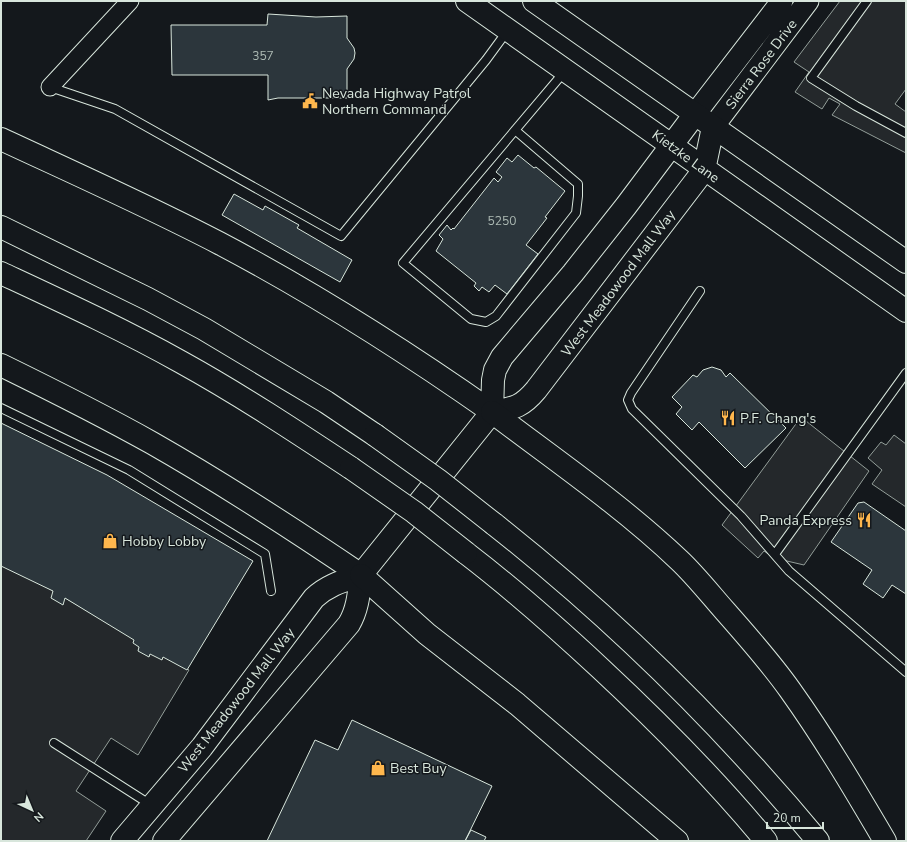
<svg xmlns="http://www.w3.org/2000/svg" width="907" height="842" font-family="'Nunito Sans',sans-serif">
<style>
.parking{fill:#24282b;stroke:#939e99}
.building{fill:#2c363c;stroke:#d8e6dc}
.lines{fill:none;stroke-linecap:round;stroke-linejoin:round}
.service-casing{stroke:#d8e6dc;stroke-width:10}
.minor-casing{stroke:#d8e6dc;stroke-width:19}
.tertiary-casing{stroke:#d8e6dc;stroke-width:23}
.secondary-casing{stroke:#d8e6dc;stroke-width:24}
.motorway-casing{stroke:#d8e6dc;stroke-width:24}
.service{stroke:#14181c;stroke-width:8}
.minor{stroke:#14181c;stroke-width:17}
.tertiary{stroke:#14181c;stroke-width:21}
.secondary{stroke:#14181c;stroke-width:22}
.motorway{stroke:#14181c;stroke-width:22}
.motorway-bridge-casing{stroke:#d8e6dc;stroke-width:24;stroke-linecap:butt}
.motorway-bridge{stroke:#14181c;stroke-width:22}
.labels{text-anchor:middle;stroke-width:3;stroke-linejoin:round;paint-order:stroke}
.number-label{font-size:12px;fill:#adbab4}
.street-label{font-size:14px;fill:#d8e6dc;stroke:#14181c}
.poi-label{font-size:14px;fill:#d8e6dc;stroke:#14181c;text-anchor:start}
</style>
<rect width="100%" height="100%" fill="#14181c"/>
<path class="parking" d="M840 1H906V89L895 104 906 112V153L832 115 840 104 829 98 822 109 795 92 809 72 794 62Z
M801 417 869 471 804 565 774 558 764 551 758 558 722 525Z
M894 435 906 444V507L872 484 882 470 868 458 881 442 886 445Z
M1 563 29 577 189 670 138 755 111 738 76 791 106 811 86 841H1Z"/>
<path class="building" d="M268 14 316 17 347 16V38L354 48 355 53 354 59 347 69V98H278L268 100V75H172L171 25H267Z
M518 155 534 168 536 167 565 191 545 217 547 218 526 245 538 254 507 294 495 285 489 292 482 287 479 291 474 286 476 283 436 251 443 239 439 235 447 225 451 230 453 228 454 229 494 178 498 182 502 177 496 172 507 158 512 162Z
M234 194 263 210 265 206 299 225 297 228 352 260 340 282 222 215Z
M712 367 721 370 726 377 730 373 786 428 745 468 699 422 692 430 676 414 682 407 672 397 693 375 697 377 703 370Z
M1 423 107 475 253 561 187 670 163 657 162 660 150 654 149 657 138 651 139 647 133 643 134 640 65 598 63 605 51 598 53 591 1 566Z
M864 502 906 531V594L892 585 883 598 863 584 872 570 831 542 858 503Z
M352 720 492 786 465 841H267L315 740 338 750Z
M471 830 486 837 484 841H465Z"/>
<g class="lines">
<g class="service-casing">
<path id="service" d="M867 1 811 78 856 106 906 133
M50 87 115 109 341 236 486 60 508 30
M515 130 578 184V196L576 213 496 316 486 322 471 319 403 263C457 199 511 135 565 71
M700 291 631 393 628 400 632 409 741 516 789 571 906 672
M1 408 129 470 265 554 271 591
M775 554 906 373
M54 743 151 805"/>
</g>
<g class="minor-casing">
<path id="minor" d="M50 87 130 1"/>
</g>
<g class="tertiary-casing">
<path id="tertiary" d="M695 114 782 1
M713 127 808 1"/>
</g>
<g class="secondary-casing">
<path id="secondary" d="M467 1 906 311
M534 1 906 262
M1 139C74 173 148 206 219 243 314 293 405 351 492 412
M1 365C52 390 102 415 152 443 224 484 293 529 361 575
M492 412C513 408 521 408 536 390L704 170 713 127
M122 841 202 747 314 598C328 585 343 581 361 575
M164 841 349 624C358 609 359 592 361 575L492 412 493 380 495 370 502 357 573 273 626 206 695 114"/>
</g>
<g class="motorway-casing">
<path id="motorway" d="M1 227 148 299 204 329 326 402 375 435
M1 273C61 301 122 329 181 362 239 394 295 431 351 468
M492 412C555 460 621 505 679 560 695 575 710 594 725 611 748 637 771 663 790 690 825 739 855 790 885 841
M494 524C613 618 721 724 818 841
M466 553C513 589 557 628 600 668 658 722 715 779 766 841
M361 575 427 634 517 704 677 841"/>
</g>
<use href="#service" class="service"/>
<use href="#minor" class="minor"/>
<use href="#tertiary" class="tertiary"/>
<use href="#secondary" class="secondary"/>
<use href="#motorway" class="motorway"/>
<g class="motorway-bridge-casing">
<path id="motorway-bridge" d="M375 435 438 480 494 524
M351 468 414 512 466 553"/>
</g>
<use href="#motorway-bridge" class="motorway-bridge"/>
</g>
<defs>
<g id="civic-bare" transform="scale(1.2)"><path d="M-.6-6.5H3V-4.5H.6V-3L4-1V1h2V6H-6V1h2V-1L-.6-3ZM-1.2 2.5V6h2.4V2.5Z" fill="#ffb74d" stroke="#14181c" stroke-width="2.5" paint-order="stroke"/></g>
<g id="restaurant-bare" transform="scale(1.2)"><path d="M-5-6h1v4h1v-4h1v4h1v-4h1v5L-1.5 .5V6h-2V.5L-5-1ZM5-6V6H3V1.5H1.5Q1.5-4 5-6Z" fill="#ffb74d" stroke="#14181c" stroke-width="2.5" paint-order="stroke"/></g>
<g id="shop-bare" transform="scale(1.2)"><path d="M-5-2.5h2.3a2.7 3.5 0 0 1 5.4 0H5L5.5 6h-11ZM-1.5-2.5h3a1.5 2.3 0 0 0-3 0Z" fill="#ffb74d" stroke="#14181c" stroke-width="2.5" paint-order="stroke"/></g>
</defs>
<g fill-rule="evenodd">
<use href="#civic-bare" x="310" y="101"/>
<use href="#restaurant-bare" x="728" y="418"/>
<use href="#restaurant-bare" x="864" y="520"/>
<use href="#shop-bare" x="110" y="541"/>
<use href="#shop-bare" x="378" y="768"/>
</g>
<g class="labels">
<g class="number-label">
<text x="263" y="60">357</text>
<text x="502" y="225">5250</text>
</g>
<g class="street-label">
<text transform="translate(761 64) rotate(-53)" y="5">Sierra Rose Drive</text>
<text transform="translate(686 156) rotate(36)" y="5">Kietzke Lane</text>
<text transform="translate(618 283) rotate(-53)" y="5">West Meadowood Mall Way</text>
<text transform="translate(236 700) rotate(-52)" y="5">West Meadowood Mall Way</text>
</g>
<g class="poi-label">
<text x="322" y="98">Nevada Highway Patrol<tspan x="322" dy="16">Northern Command</tspan></text>
<text x="740" y="423">P.F. Chang's</text>
<text x="852" y="525" text-anchor="end">Panda Express</text>
<text x="122" y="546">Hobby Lobby</text>
<text x="390" y="773">Best Buy</text>
</g>
</g>
<rect width="907" height="842" fill="none" stroke="#d8e6dc" stroke-width="4"/>
<g transform="translate(32 810) rotate(136)" stroke="#14181c" stroke-width="3" paint-order="stroke">
<path d="M0-3L7 15L0 10L-7 15Z" fill="#d8e6dc"/>
<text y="-6" font-size="11" font-weight="bold" text-anchor="middle" fill="#d8e6dc">N</text>
</g>
<path d="M767 822v6h56v-6" fill="none" stroke="#d8e6dc" stroke-width="2"/>
<text x="773" y="822" font-size="12" fill="#d8e6dc" stroke="#14181c" stroke-width="3" paint-order="stroke">20 m</text>
</svg>
